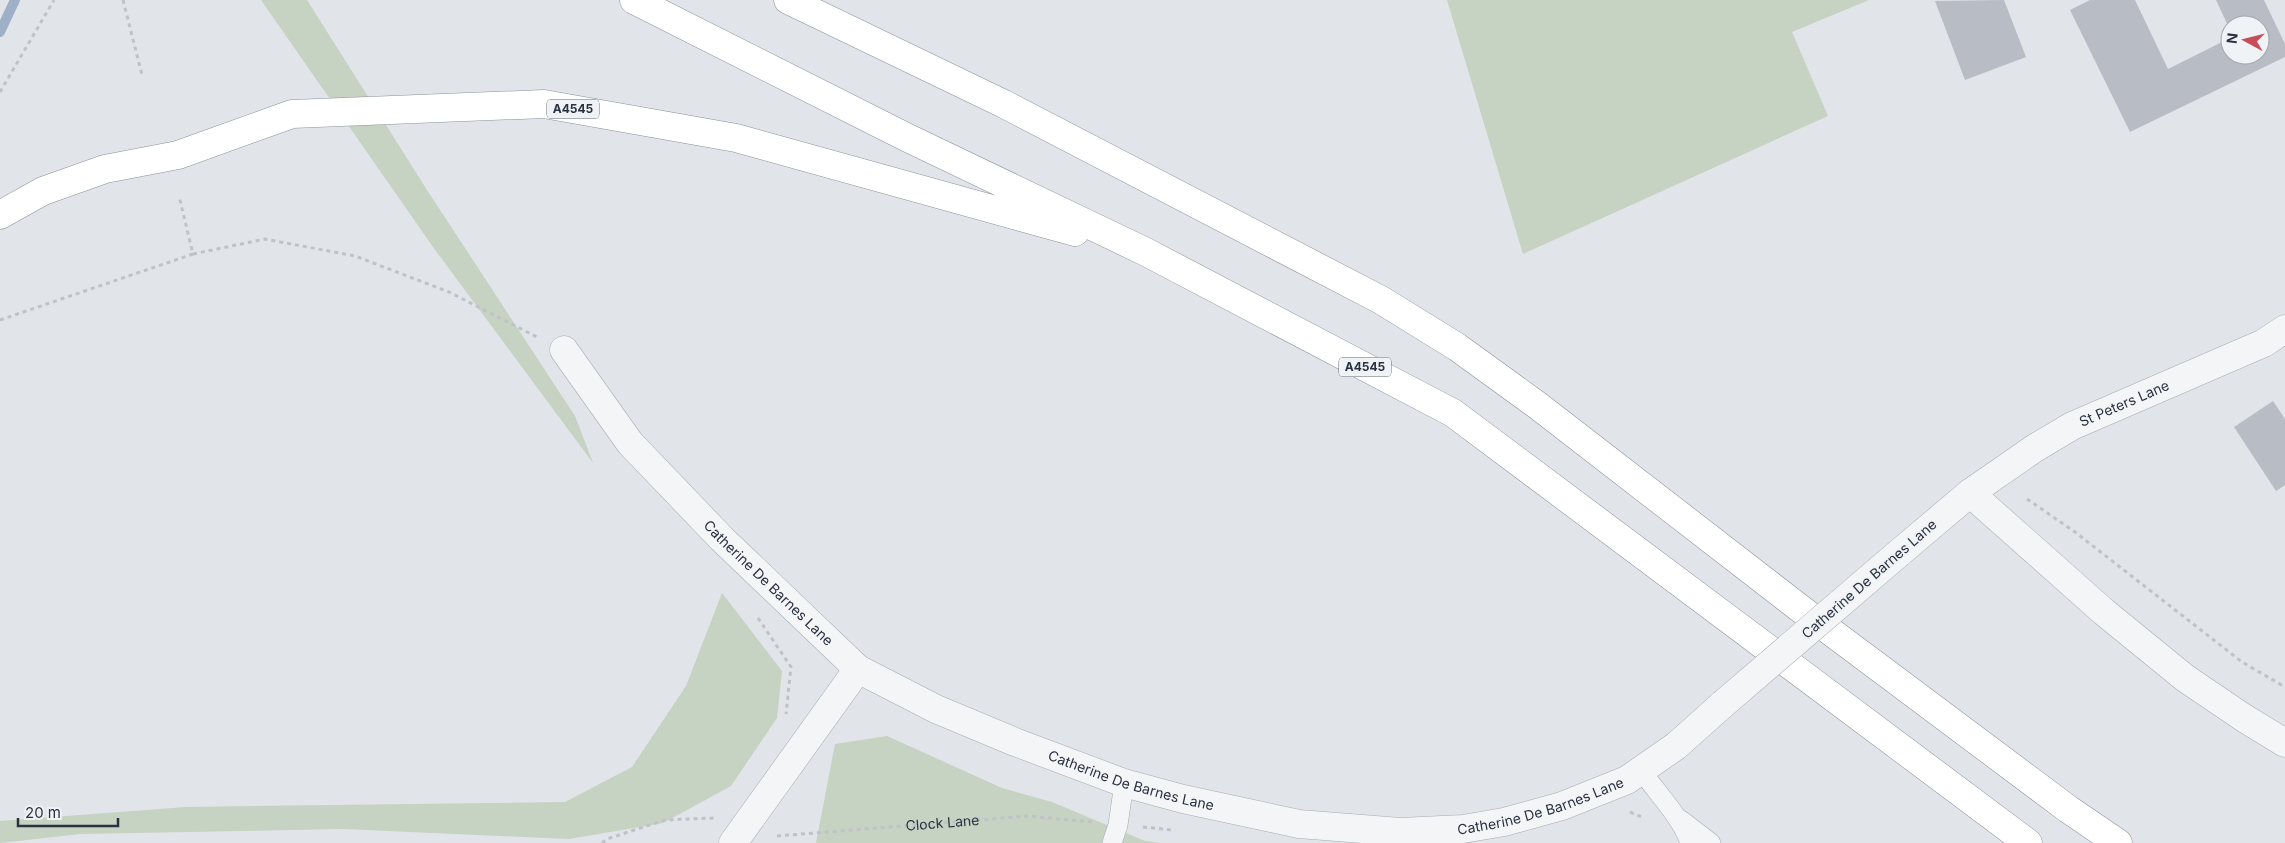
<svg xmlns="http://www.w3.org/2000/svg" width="2285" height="843" font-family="Inter,sans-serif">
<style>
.green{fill:#c6d2c2}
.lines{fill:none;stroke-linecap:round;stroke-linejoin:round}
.stream{stroke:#9eb0c7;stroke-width:10}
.building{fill:#b8bdc5}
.service-casing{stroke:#a6abb3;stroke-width:20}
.minor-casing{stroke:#a6abb3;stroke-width:29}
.trunk-casing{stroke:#89919f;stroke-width:29}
.path{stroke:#bfc2c7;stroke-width:3;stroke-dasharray:4 4;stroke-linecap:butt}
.service{stroke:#f3f5f7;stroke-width:19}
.minor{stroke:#f3f5f7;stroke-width:28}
.trunk{stroke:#fff;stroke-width:28}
.minor-bridge-casing{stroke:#a6abb3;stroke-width:29;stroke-linecap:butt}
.minor-bridge{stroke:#f3f5f7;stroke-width:28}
.labels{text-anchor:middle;stroke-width:4;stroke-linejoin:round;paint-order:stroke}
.shield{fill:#f0f3f6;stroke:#656b77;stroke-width:1}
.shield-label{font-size:12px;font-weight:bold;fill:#2a3140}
.street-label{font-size:14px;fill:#2a3140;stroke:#f0f3f6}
</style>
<rect width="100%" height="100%" fill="#e1e4e9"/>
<path class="green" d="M261 0H307L427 190 575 416 593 463 433 247Z
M1447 0H1869L1792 32 1828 116 1523 254Z
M722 593 782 671 777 718 731 786 663 823 569 839 344 829 80 834 0 843V821L186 807 565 802 632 767 686 686Z
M887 736 1002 788 1052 802 1145 841 1160 843H816L835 744Z"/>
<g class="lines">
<path class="stream" d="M0 32 15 0"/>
</g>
<path class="building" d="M2004 0 2026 57 1965 80 1935 1Z
M2090 0H2135L2168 69 2230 38V55H2260V25H2230V30L2216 0H2264L2285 44V57L2130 132 2070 10Z
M2273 401 2285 419V485L2276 491 2234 427Z"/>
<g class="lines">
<g class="service-casing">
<path id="service" d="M1641 770C1656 792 1682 818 1690 843
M1681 820 1711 843
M1112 843 1118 825 1124 783"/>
</g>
<g class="minor-casing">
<g id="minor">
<path id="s2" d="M564 350 630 443 722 539 858 669 936 709 1015 742 1124 783 1183 799 1299 824 1400 832 1463 829 1504 822 1562 806 1627 780 1676 746 1723 704"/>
<path id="s3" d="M1970 493 2035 448 2072 426 2264 343 2285 329"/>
<path d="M1899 553 1970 493 2104 612 2185 678 2244 718 2285 743"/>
<path d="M733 843 858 669"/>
</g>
</g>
<g class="trunk-casing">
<path id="trunk" d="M634 0 908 138 1146 252 1453 413 2028 843
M788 0 1004 104 1381 300 1457 347 1537 405 1806 613 2068 809 2118 843
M0 215 43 191 105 169 178 155 292 114 544 104 736 138 1075 232"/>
</g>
<g class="path">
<path d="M123 0 142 75"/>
<path d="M0 92 54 0"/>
<path d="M193 254 265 239 355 256 449 292 537 337"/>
<path d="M0 320 193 254 179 196"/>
<path d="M2027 499 2075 532 2242 662 2285 687"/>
<path d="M758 618 791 667 786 714"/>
<path d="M1630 812 1642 817"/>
<path d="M1143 827 1172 830"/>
<path id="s1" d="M777 836 1028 816 1092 822"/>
<path d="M602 843 607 839 665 820 714 818"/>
</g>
<use href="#service" class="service"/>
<use href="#minor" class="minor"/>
<use href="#trunk" class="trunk"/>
<g class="minor-bridge-casing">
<path id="minor-bridge" d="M1723 704 1899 553"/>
</g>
<use href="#minor-bridge" class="minor-bridge"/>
</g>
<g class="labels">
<g class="shield">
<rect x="547" y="99.5" width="52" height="19" rx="4"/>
<rect x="1339" y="357.5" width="52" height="19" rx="4"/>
</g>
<g class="shield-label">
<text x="573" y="113">A4545</text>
<text x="1365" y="371">A4545</text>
</g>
<g class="street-label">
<text dy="5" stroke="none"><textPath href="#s3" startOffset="179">St Peters Lane</textPath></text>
<text transform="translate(1869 579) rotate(-41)" y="5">Catherine De Barnes Lane</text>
<text dy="5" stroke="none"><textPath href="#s2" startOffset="311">Catherine De Barnes Lane</textPath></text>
<text dy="5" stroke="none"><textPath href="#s2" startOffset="731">Catherine De Barnes Lane</textPath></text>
<text dy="5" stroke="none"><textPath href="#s2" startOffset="1150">Catherine De Barnes Lane</textPath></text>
<text dy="5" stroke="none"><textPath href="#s1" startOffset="166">Clock Lane</textPath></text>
</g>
</g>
<g transform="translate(2245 40) rotate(277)"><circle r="24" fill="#f0f3f6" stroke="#a1a5ad"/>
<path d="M0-4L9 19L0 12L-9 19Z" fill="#c74d5b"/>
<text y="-8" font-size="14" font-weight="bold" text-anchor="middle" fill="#2a3140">N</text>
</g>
<path d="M18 818v8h100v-8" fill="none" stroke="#2a3140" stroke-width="2.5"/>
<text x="25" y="818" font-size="15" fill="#2a3140" stroke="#f0f3f6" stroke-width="4" paint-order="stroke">20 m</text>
</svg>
